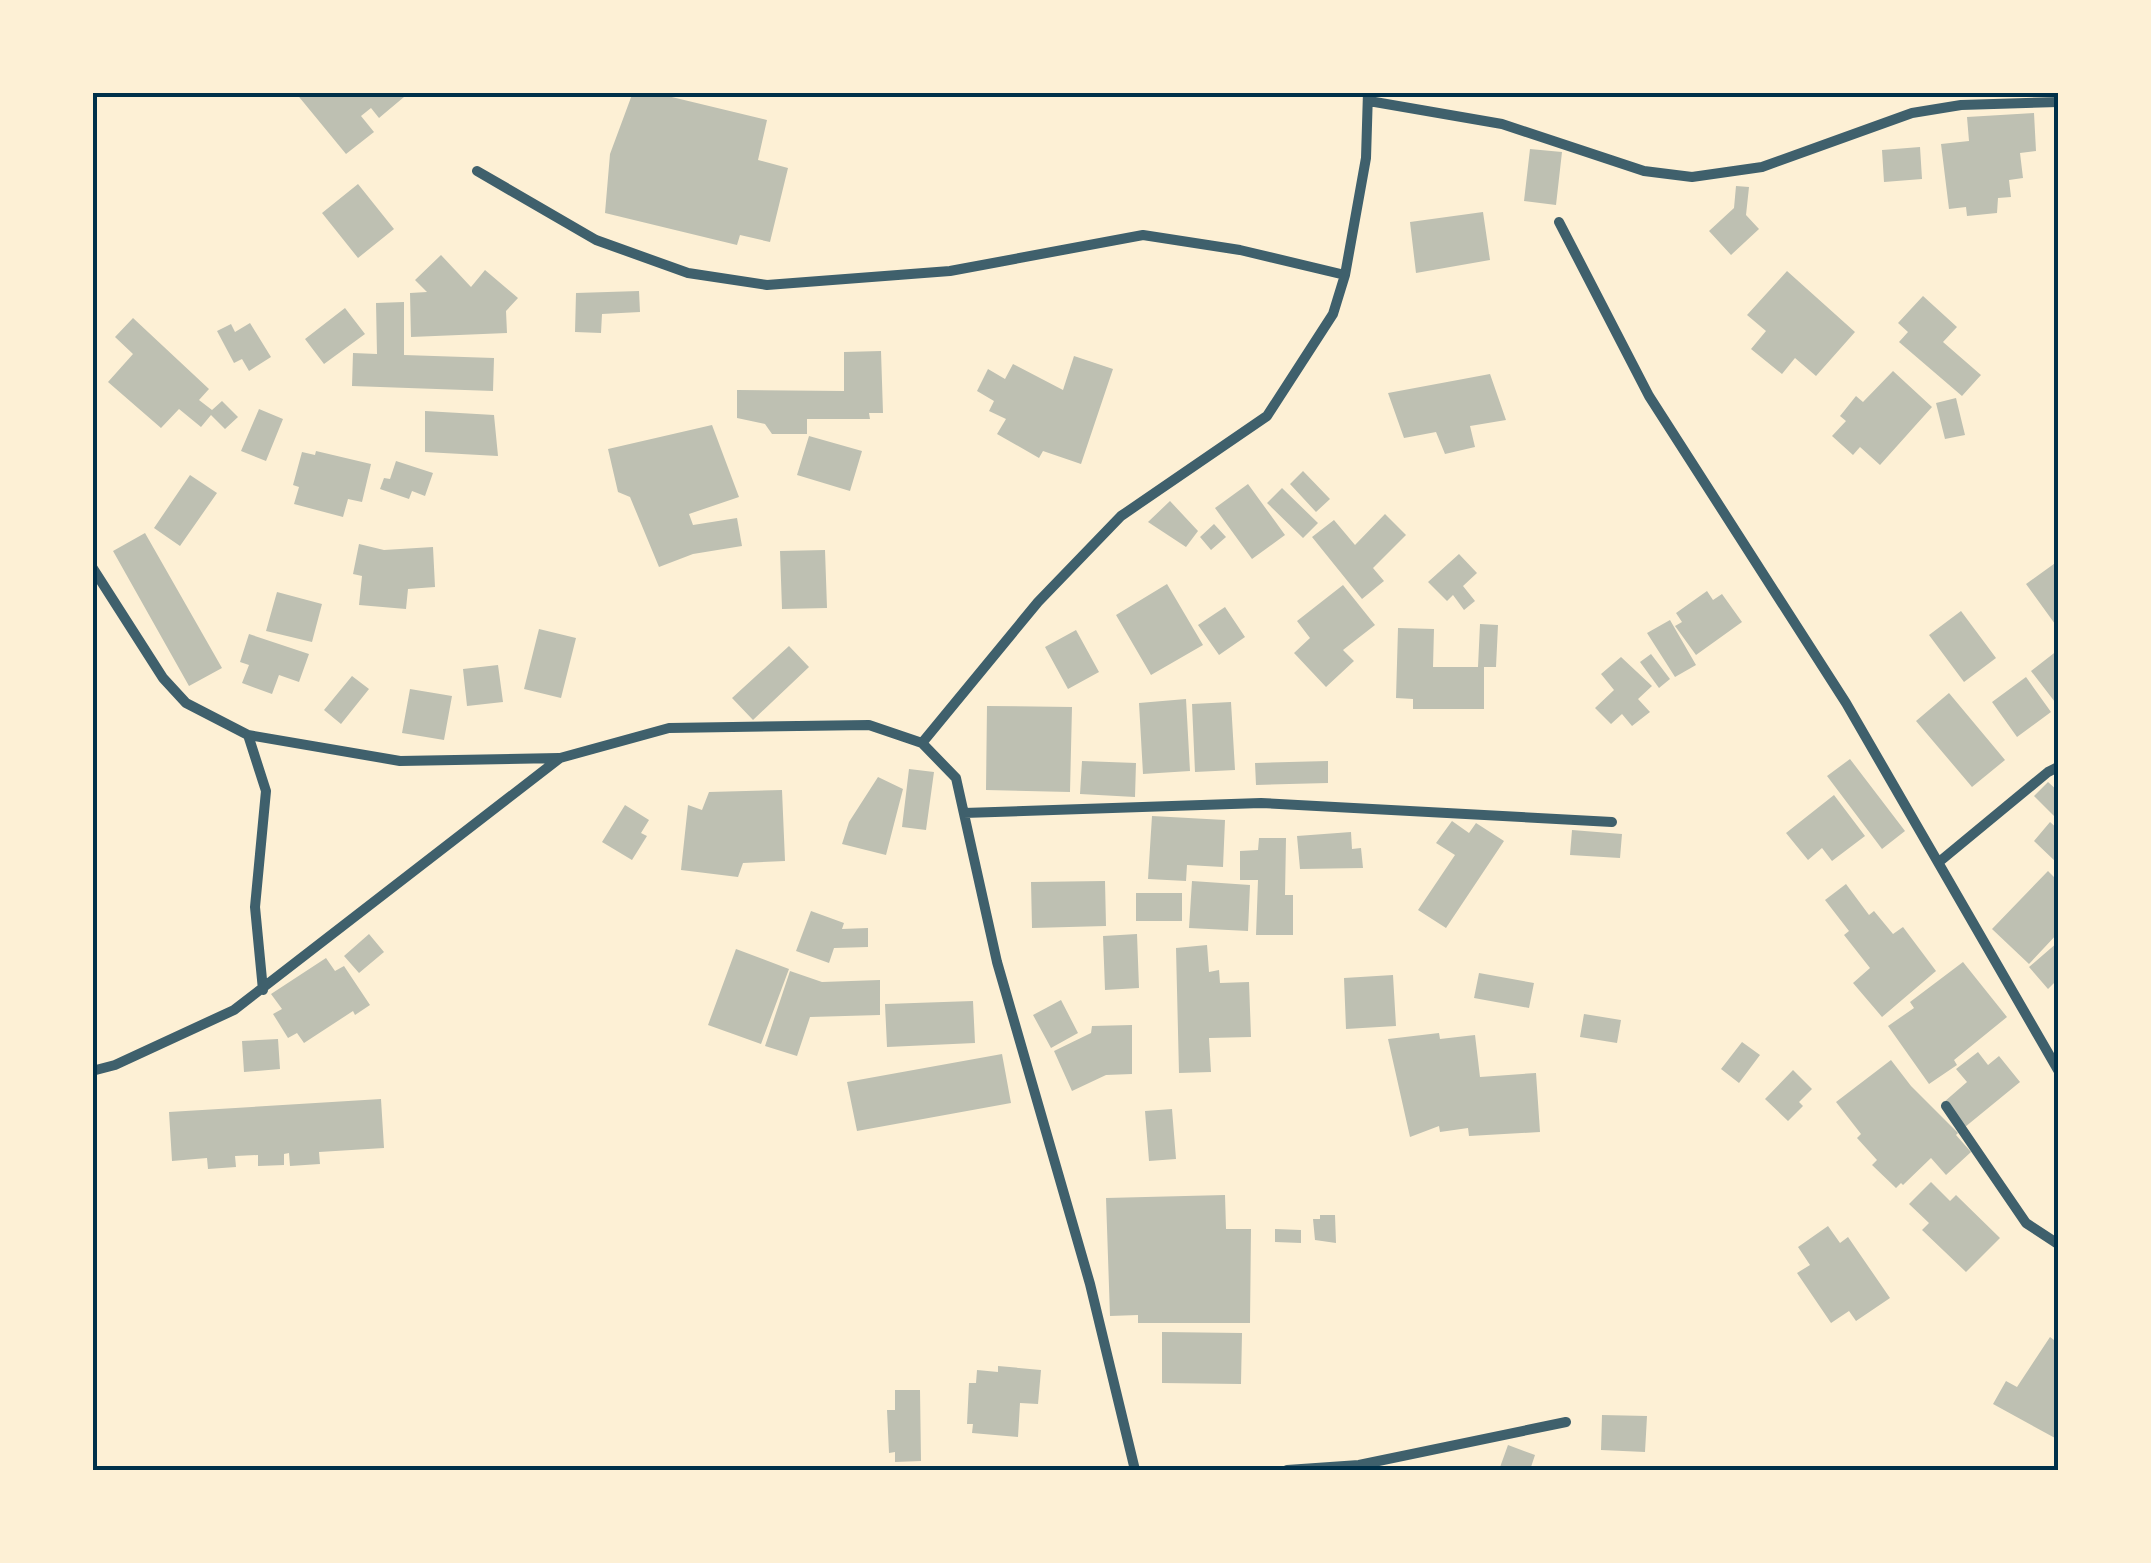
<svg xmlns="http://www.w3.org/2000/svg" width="2151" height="1563" font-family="'Sofia Sans Condensed',sans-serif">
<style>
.building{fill:#bec0b2}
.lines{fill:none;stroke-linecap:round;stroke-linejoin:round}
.minor{stroke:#3f606c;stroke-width:10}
.neatline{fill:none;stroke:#003049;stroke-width:4}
</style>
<rect width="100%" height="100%" fill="#fdf0d5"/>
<path class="building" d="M295 92H400L404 97 379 118 371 108 361 116 374 132 346 154Z
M633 92H651L767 120 758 160 788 168 770 242 740 235 737 245 605 213 610 154Z
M2034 113 2036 151 2020 153 2023 178 2009 180 2011 197 1998 198 1997 213 1967 216 1966 207 1949 209 1941 144 1969 141 1967 117Z
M1920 147 1922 179 1884 182 1882 150Z
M1530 149 1562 152 1556 205 1524 201Z
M358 184 394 229 358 258 322 213Z
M1736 186 1749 187 1746 215 1759 229 1731 255 1709 231 1734 208Z
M1483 212 1490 260 1416 273 1410 222Z
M441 255 471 287 485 270 518 298 506 311 507 333 411 337 410 293 427 292 415 280Z
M1787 271 1855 332 1816 376 1795 358 1782 374 1751 349 1766 331 1747 315Z
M639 291 640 312 602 314 601 333 575 332 576 293Z
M1923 296 1957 327 1943 342 1981 375 1962 396 1899 342 1908 332 1898 323Z
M404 302V355L494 358 493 391 352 386 353 353 377 354 376 303Z
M345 308 365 334 324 364 305 339Z
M133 318 209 389 199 400 212 410 222 401 238 417 225 429 211 415 201 427 179 409 161 428 108 382 133 354 115 337Z
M250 323 271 357 249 371 242 359 234 363 217 331 231 324 235 332Z
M881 351 883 413H869L870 419H807V434H772L765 424 737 418V390L844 391V352Z
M1074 356 1113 369 1081 464 1043 451 1039 458 997 434 1006 419 989 411 994 401 977 391 988 369 1005 379 1013 364 1063 390Z
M1893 371 1932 407 1880 465 1860 447 1853 455 1832 436 1846 421 1840 416 1856 396 1863 402Z
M1490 374 1506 420 1470 426 1475 447 1445 454 1436 432 1404 438 1388 393Z
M1956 398 1965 435 1945 439 1936 403Z
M259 409 283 419 266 461 241 451Z
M425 411 494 415 498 456 425 452Z
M712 425 739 497 689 514 693 525 737 518 742 546 693 554 659 567 630 497 618 492 608 449Z
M809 436 862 451 850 491 797 475Z
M316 451 371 464 362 502 348 499 343 517 294 504 299 487 293 485 302 452 315 455Z
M396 461 433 473 425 496 412 491 409 499 380 489 384 478 390 479Z
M1303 471 1330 499 1316 512 1290 484Z
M190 475 217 493 180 546 154 528Z
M1248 484 1285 535 1252 559 1215 508Z
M1282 488 1318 523 1303 538 1267 503Z
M1170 501 1198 531 1186 547 1148 522Z
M1385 514 1406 535 1373 568 1384 581 1362 599 1312 537 1334 520 1355 545Z
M1214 524 1226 537 1211 550 1200 537Z
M145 533 222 668 189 686 113 551Z
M359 544 384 550 433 547 435 587 408 589 406 609 359 605 362 576 353 574Z
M825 550 827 608 782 609 780 551Z
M1459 554 1477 573 1463 586 1475 601 1464 610 1453 595 1447 601 1428 582Z
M2058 561V621L2055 624 2026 584Z
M1167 584 1203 645 1151 675 1116 615Z
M1343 585 1375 625 1343 650 1354 661 1326 687 1294 653 1310 638 1297 621Z
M1707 591 1713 600 1722 594 1742 622 1696 655 1675 626 1682 622 1676 613Z
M277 592 322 604 312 642 266 631Z
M1225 607 1245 637 1219 655 1198 625Z
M1961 611 1996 658 1964 682 1929 635Z
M1670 620 1696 665 1675 677 1647 633Z
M1480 624 1498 625 1496 667H1484V709H1413V699L1396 698 1398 628 1434 629 1433 667H1478Z
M539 629 576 638 561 698 524 689Z
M1076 630 1099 672 1068 689 1045 647Z
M249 634 309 654 299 682 279 675 272 694 242 683 249 665 240 662Z
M789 646 809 667 753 720 732 698Z
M2058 650V706L2031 671Z
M1651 654 1670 679 1659 688 1640 662Z
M1621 657 1652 686 1638 699 1650 712 1632 726 1622 714 1611 724 1595 708 1614 690 1601 674Z
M498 665 503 702 467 706 463 669Z
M352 676 369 689 341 724 324 710Z
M2026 677 2051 712 2017 737 1992 702Z
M410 689 452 696 444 740 402 733Z
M1949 693 2005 760 1972 787 1916 721Z
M1186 699 1190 771 1143 774 1139 703Z
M1231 702 1235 770 1195 772 1192 704Z
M987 706 1072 707 1070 792 986 790Z
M1850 759 1905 831 1882 849 1827 776Z
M1082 761 1136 763 1135 797 1080 794Z
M1328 761V783L1256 785 1255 763Z
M909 769 934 772 926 830 902 827Z
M878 777 903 789 886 855 842 844 849 822Z
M2048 782 2058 791V820L2034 796Z
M782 790 785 861 743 863 738 877 681 870 688 805 702 810 709 792Z
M1834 795 1865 836 1832 861 1822 848 1808 860 1786 833Z
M625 805 649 820 641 833 647 836 632 860 602 842Z
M1152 816 1225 820 1223 867 1187 865 1186 881 1148 879Z
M1452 821 1469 833 1476 823 1504 841 1446 928 1418 910 1455 855 1436 843Z
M2050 822 2058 829V864L2034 841Z
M1572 830 1622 834 1620 858 1570 855Z
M1351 832 1352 849 1361 848 1363 868 1300 869 1297 836Z
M1259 838H1286L1285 895H1293V935H1256L1258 880H1240V851L1258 850Z
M2048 871 2058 881V933L2029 964 1992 929Z
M1105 881 1106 926 1032 928 1031 882Z
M1192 881 1250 885 1248 931 1189 928Z
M1846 884 1869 915 1874 911 1893 934 1903 927 1936 971 1882 1017 1853 983 1870 968 1844 935 1849 931 1825 900Z
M1136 893H1182V921H1136Z
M811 911 844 923 842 929 868 928V947L834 948 829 963 796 951Z
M369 934 384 952 359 973 344 956Z
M1137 934 1139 988 1105 990 1103 936Z
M2058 942V979L2048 989 2029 967Z
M1207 945 1209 972 1219 970 1220 983 1249 982 1251 1037 1209 1038 1211 1072 1179 1073 1176 948Z
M736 949 789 969 761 1044 708 1025Z
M326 958 335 971 344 966 370 1005 355 1015 353 1011 304 1043 297 1033 288 1038 273 1014 282 1009 271 994Z
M1963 962 2007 1017 1954 1060 1957 1065 1929 1084 1888 1026 1914 1008 1910 1002Z
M790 971 822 982 880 980V1015L810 1017 797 1056 765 1046Z
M1479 973 1534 983 1529 1008 1474 998Z
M1393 975 1396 1026 1346 1029 1344 978Z
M1061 1000 1078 1033 1051 1048 1033 1015Z
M973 1001 975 1043 887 1047 885 1004Z
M1584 1014 1621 1020 1617 1043 1580 1037Z
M1132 1025V1074L1106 1075 1072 1091 1054 1051 1091 1033 1092 1026Z
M1439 1033 1440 1039 1475 1035 1480 1077 1536 1073 1540 1132 1469 1136 1468 1128 1440 1132 1439 1126 1410 1137 1388 1039Z
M278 1039 280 1069 244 1072 242 1041Z
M1742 1042 1760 1055 1739 1083 1721 1069Z
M1978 1052 1988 1065 1999 1056 2020 1082 1965 1127 1944 1102 1967 1082 1956 1069Z
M1002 1054 1011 1103 857 1131 847 1082Z
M1891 1060 1911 1086 1958 1133 1956 1135 1971 1152 1946 1175 1931 1158 1903 1185 1901 1183 1896 1188 1872 1165 1877 1160 1857 1138 1861 1134 1836 1102Z
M1793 1070 1812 1089 1799 1102 1803 1106 1788 1121 1765 1099Z
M381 1099 384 1148 319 1152 320 1164 290 1166 289 1153 284 1154V1165L258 1166V1155L235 1156 236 1167 208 1169 207 1158 172 1161 169 1112Z
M1172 1109 1176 1159 1149 1161 1145 1111Z
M1931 1182 1950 1201 1956 1195 2000 1238 1966 1272 1922 1230 1929 1223 1909 1204Z
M1225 1195 1226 1229H1251L1250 1323H1138V1315L1110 1316 1106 1198Z
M1320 1215H1335L1336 1243 1315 1240 1313 1219H1320Z
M1828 1226 1840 1243 1848 1237 1890 1298 1856 1321 1849 1311 1831 1323 1797 1273 1810 1265 1798 1247Z
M1275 1229 1301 1230V1243L1275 1242Z
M1162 1332 1242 1333 1241 1384 1162 1383Z
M2050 1337 2058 1343V1431L2055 1438 1993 1404 2006 1381 2017 1387Z
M998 1366 1041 1370 1038 1404 1020 1403 1018 1437 972 1433 973 1424H967L969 1383H976L977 1370 998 1372Z
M895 1390H920L921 1461 895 1462V1452L889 1453 887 1410H895Z
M1602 1415 1647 1416 1645 1452 1601 1450Z
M1508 1445 1535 1455 1530 1470H1499Z"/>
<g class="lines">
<path class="minor" d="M1369 101 1502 124 1644 171 1692 177 1762 167 1912 113 1961 105 2058 102
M477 171 596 240 688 273 767 285 950 271 1143 235 1240 250 1345 275
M1559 222 1649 396 1846 703 2058 1070
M92 567 163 678 186 703 248 735 400 761 559 758
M248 735 266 791 255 907 263 990
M964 813 1261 803 1612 822
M1939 862 2048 772 2058 767
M92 1071 115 1065 234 1010 560 758 669 728 869 725 922 743
M1946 1106 2026 1223 2058 1244
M1135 1470 1090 1284 997 962 956 778 922 743 1038 602 1121 516 1267 416 1333 314 1345 275 1366 158 1368 92
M1287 1470 1359 1465 1566 1422"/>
</g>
<rect width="2151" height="1563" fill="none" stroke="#fdf0d5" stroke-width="190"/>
<rect x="95" y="95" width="1961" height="1373" class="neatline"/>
</svg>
